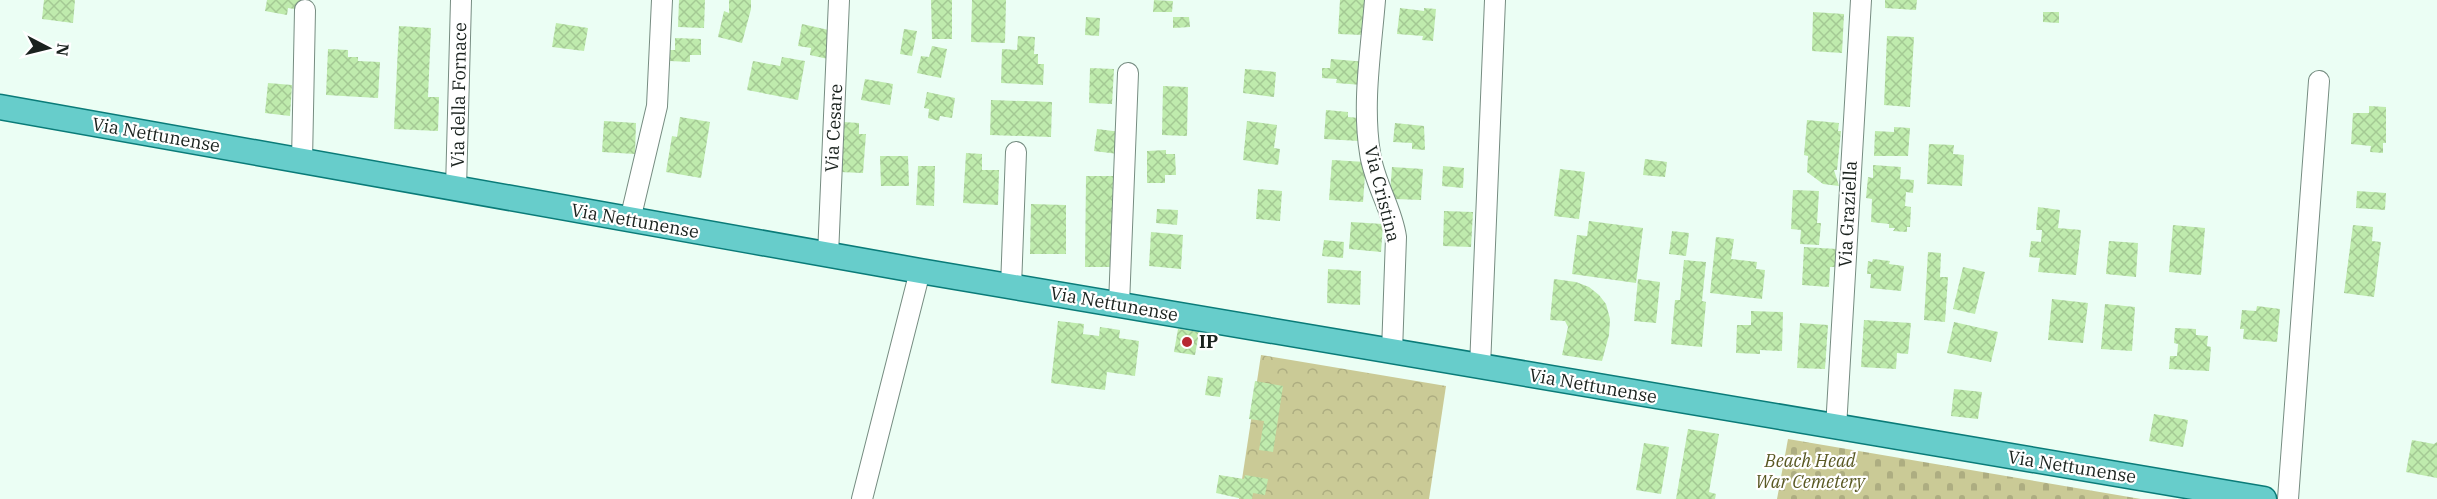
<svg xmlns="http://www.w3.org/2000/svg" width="2437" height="499" font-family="'IBM Plex Serif',serif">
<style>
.forest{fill:url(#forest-crowns)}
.cemetery{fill:url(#cemetery-stones)}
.building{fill:url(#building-cross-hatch)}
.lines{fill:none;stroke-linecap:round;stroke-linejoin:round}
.minor-casing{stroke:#768c81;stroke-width:22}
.major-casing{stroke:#0a7b78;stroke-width:27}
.minor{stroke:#fff;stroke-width:20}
.major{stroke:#67cdcb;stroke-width:24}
.poi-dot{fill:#b72731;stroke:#fff;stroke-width:2}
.labels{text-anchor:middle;stroke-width:4.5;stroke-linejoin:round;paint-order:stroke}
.street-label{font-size:18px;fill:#1a221e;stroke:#fff}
.poi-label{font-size:18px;font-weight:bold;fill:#1a221e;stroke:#fff;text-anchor:start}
.park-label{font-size:18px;font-style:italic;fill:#595823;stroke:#fff}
</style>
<defs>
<pattern id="forest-crowns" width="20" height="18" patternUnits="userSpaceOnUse" patternTransform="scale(1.5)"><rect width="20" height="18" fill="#caca96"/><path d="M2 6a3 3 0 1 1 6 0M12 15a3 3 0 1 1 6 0" fill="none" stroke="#adad81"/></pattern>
<pattern id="cemetery-stones" width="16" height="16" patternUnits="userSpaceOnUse" patternTransform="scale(1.5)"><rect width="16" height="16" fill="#caca96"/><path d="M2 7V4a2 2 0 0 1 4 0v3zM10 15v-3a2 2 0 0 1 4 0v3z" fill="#adad81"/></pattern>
<pattern id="building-cross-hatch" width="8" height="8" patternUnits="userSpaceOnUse" patternTransform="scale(1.5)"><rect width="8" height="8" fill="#bfebad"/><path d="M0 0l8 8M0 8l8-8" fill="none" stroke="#a4c994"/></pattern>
</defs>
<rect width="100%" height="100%" fill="#ebfef4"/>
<path class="forest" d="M1261 355 1446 386 1429 499H1239Z"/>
<path class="cemetery" d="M1788 439 2141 499H1777Z"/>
<path class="building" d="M44 0H75L73 23 42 19Z
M267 0H302L301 10 288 8 287 15 265 11Z
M679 0H705L704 28 678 27Z
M729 0H751V9L742 43 718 37 724 11 729 13Z
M931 0H952V39H932Z
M972 0H1006L1005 43 971 42Z
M1154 0 1173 1 1172 12H1153Z
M1340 0H1364L1363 35 1338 34Z
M1885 0H1917L1916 10 1885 8Z
M1400 8 1424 11V8L1436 9 1433 41 1422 40 1423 36 1397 34Z
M1813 12 1844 14 1842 53 1812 51Z
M2043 12H2059V23L2043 22Z
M1086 17 1100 18 1099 36 1085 35Z
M1173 17H1189L1190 27 1173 28Z
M556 23 588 28 584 51 552 47Z
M802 24 833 31 828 59 810 55 811 48 798 46Z
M399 26 431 28 428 97H439L438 131 394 129Z
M904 29 917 31 912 56 900 54Z
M1018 36 1035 37 1034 54H1038V64H1044L1043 85 1001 83 1002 49 1017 50Z
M1887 36 1914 37 1910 107 1884 105Z
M675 38 701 39V55H690V62L670 61V50H675Z
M932 46 947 49 941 78 917 73 921 56 929 57Z
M328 49 348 50V57H358V61L380 62 378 98 326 95Z
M782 57 805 61 798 100 747 90 753 61 780 66Z
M1331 59 1367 62 1362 85 1336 83 1337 79 1322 78V68H1330Z
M1090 68 1114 69 1112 104 1089 103Z
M1245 69 1276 72 1274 97 1243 93Z
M865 79 893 84 890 105 861 100Z
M268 83 292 85 290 116 265 113Z
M1163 86 1188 87 1187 136 1162 135Z
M927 92 955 98 952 118 940 116 939 121 928 118 929 109 924 108Z
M991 100 1052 102 1051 137 990 135Z
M2369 106 2386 107V143H2383V153L2370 152 2371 146 2351 144 2353 113H2369Z
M1326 110 1348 112V117L1360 118 1359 141 1324 139Z
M680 117 710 122 701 178 666 172 672 136 677 137Z
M1807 120 1839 123 1838 131H1841L1837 170H1834L1839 186 1823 184 1807 172 1808 156 1804 155Z
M604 121 636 123 635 154 602 152Z
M1247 121 1277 125 1274 148 1280 149 1278 165 1243 160Z
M843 122 859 123V134H866L863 173 840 172Z
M1395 123 1424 126 1425 150 1412 149V143L1393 142Z
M1894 127 1910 128 1908 156H1874L1875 131 1894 132Z
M1097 129 1121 132 1118 154 1094 151Z
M1929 144 1954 145 1953 154 1964 155 1962 186 1927 184Z
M1166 150V154H1175L1176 175H1165V183H1147V151Z
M966 153 982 154V170H999L998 205 963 203Z
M880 156H908L909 186H881Z
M1645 159 1667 162 1665 177 1643 175Z
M1332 160 1366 162 1363 202 1329 200Z
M1873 165 1901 167 1900 179 1914 180 1913 193 1906 192 1905 206 1911 207 1910 227H1907V232L1893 231 1895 228H1889V224L1871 222 1872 199 1866 198 1868 177 1873 178Z
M918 166H935L934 206 916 205Z
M1443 166 1464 168 1463 188 1442 186Z
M1392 167 1423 169 1421 200 1395 199 1390 193Z
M1560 169 1585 172 1579 219 1554 216Z
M1086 176H1113L1112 267H1085Z
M1258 189 1282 191 1280 221 1256 219Z
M1793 190 1819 191 1817 223H1821L1819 245 1800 244 1801 230 1791 229Z
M2357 191 2386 193 2385 210 2356 208Z
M1031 204 1066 205V254H1030Z
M2038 207 2060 210 2058 228 2081 230 2076 275 2038 272 2040 258 2029 257 2031 241 2041 242 2042 230H2036Z
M1157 209 1178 210 1177 225 1156 223Z
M1444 211 1473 212 1471 247 1443 246Z
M1589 221 1643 228 1636 283 1572 274 1577 235 1587 236Z
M1351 222 1383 224 1381 252 1349 249Z
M2173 225 2205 228 2201 275 2169 272Z
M2353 225 2373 227 2372 241 2381 242 2374 297 2344 293Z
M1672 231 1689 233 1686 256 1669 254Z
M1151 232 1183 235 1181 269 1149 266Z
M1716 237 1734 239 1731 259 1757 262 1756 269 1765 270 1762 299 1710 293Z
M1324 240 1344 242 1343 258 1322 256Z
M2109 241 2138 243 2136 277 2106 274Z
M1804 247 1837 249 1836 267H1830L1829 287 1802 285Z
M1928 252 1941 253 1940 277H1948L1945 322 1924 320Z
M1873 259 1890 261 1889 264 1904 266 1901 291 1870 288 1871 274H1867L1868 261 1872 262Z
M1684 260 1706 262 1702 301 1706 302 1702 347 1671 344 1675 300H1680Z
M1963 267 1985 272 1975 314 1953 309Z
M1328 269 1361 271 1360 305 1327 303Z
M1554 279 1576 282 1589 287 1599 295 1606 304 1610 319 1609 335 1602 361 1562 355 1568 327 1565 321 1550 320Z
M1638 279 1660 282 1656 323 1634 321Z
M2052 299 2088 303 2083 343 2048 340Z
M2105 304 2135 307 2132 351 2101 349Z
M2257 306 2280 309 2277 342 2243 339 2244 329H2240L2242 310 2256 311Z
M1751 311 1783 312 1782 351 1760 350V354L1736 353 1737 325H1751Z
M1864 320 1911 323 1908 354 1897 353 1896 369 1861 367Z
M1058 321 1084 324 1083 334 1099 336 1100 327 1120 330 1119 338 1139 341 1135 376 1107 372 1105 390 1051 383Z
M1954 322 1998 332 1991 362 1947 353Z
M1800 323 1828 325 1825 369 1797 368Z
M2175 328 2196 329V335L2208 336 2207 346 2211 347 2209 371 2169 369 2170 356H2177L2178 344 2174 343Z
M1178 329 1199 332 1195 355 1174 352Z
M1208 376 1223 378 1220 397 1205 395Z
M1255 381 1283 386 1273 452 1259 450 1264 421 1249 419Z
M1954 389 1982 392 1978 419 1951 416Z
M2154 414 2188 420 2183 447 2149 441Z
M1688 429 1719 434 1709 492 1716 494 1715 499H1676Z
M2412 440 2434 444 2437 442V478L2406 472Z
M1644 443 1669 447 1661 494 1636 490Z
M1219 475 1244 479 1245 475 1268 479 1265 495 1253 493 1252 499H1243L1216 493Z"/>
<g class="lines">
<g class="minor-casing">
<path id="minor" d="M1375 0C1371 50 1362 104 1370 153 1374 183 1392 208 1396 237L1392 352
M302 161 305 10
M456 189 461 0
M630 220 657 106 662 0
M828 255 839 0
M1011 287 1016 152
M1119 305 1128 73
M1480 367 1495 0
M1836 428 1861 0
M862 499 920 271
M2288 499 2319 81"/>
</g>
<g class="major-casing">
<path id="major" d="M0 107 920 271 2264 499"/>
</g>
<use href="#minor" class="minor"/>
<use href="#major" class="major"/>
</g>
<circle class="poi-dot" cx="1187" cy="342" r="6"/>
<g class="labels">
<g class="street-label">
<text transform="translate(459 95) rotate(-89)" y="6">Via della Fornace</text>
<text transform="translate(834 128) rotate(-87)" y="6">Via Cesare</text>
<text transform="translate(156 135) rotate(10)" y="6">Via Nettunense</text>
<text transform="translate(1382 194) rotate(76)" y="6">Via Cristina</text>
<text transform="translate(1848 214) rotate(-87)" y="6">Via Graziella</text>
<text transform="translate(635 221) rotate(10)" y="6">Via Nettunense</text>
<text transform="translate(1114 304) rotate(10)" y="6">Via Nettunense</text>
<text transform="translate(1593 386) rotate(10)" y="6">Via Nettunense</text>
<text transform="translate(2072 467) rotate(9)" y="6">Via Nettunense</text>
</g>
<g class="poi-label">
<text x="1199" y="348">IP</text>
</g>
<g class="park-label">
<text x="1810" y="467">Beach Head<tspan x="1810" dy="21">War Cemetery</tspan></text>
</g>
</g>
<g transform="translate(48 48) rotate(97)" stroke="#ffffff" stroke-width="4.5" paint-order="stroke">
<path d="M0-4.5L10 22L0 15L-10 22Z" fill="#1a221e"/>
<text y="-9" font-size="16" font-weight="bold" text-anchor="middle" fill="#1a221e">N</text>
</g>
</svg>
